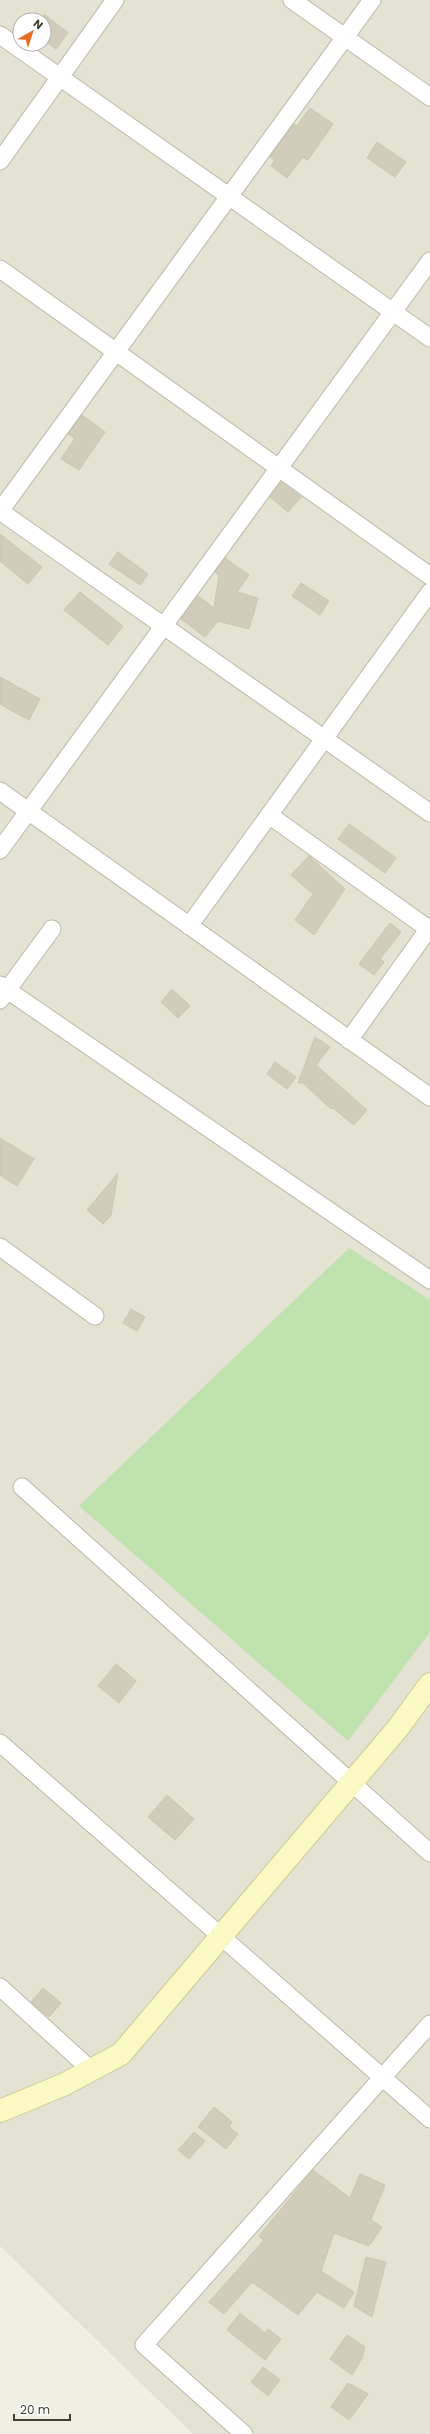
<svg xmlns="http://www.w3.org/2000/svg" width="430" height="2434" font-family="Poppins,sans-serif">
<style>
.residential{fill:#e4e2d2;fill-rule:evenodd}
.green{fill:#bfe2af}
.building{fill:#d1cdba;stroke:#cbc6ae}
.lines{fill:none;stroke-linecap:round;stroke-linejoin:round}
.minor-casing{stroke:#bbb8a7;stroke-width:19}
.secondary-casing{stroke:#cdca96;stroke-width:24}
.minor{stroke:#fff;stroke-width:17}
.secondary{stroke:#faf9c4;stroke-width:22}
</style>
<rect width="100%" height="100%" fill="#f0efe3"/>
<path class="residential" d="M0 0H430V2434H193L0 2246ZM20 20H44V44H20Z"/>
<path class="green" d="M349 1248 430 1300V1632L348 1741 79 1506Z"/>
<path class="building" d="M44 14 68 33 56 49 44 40Z
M310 108 333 124 308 160 303 157 287 178 271 166 275 160 270 157 294 124 297 126Z
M377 142 406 162 395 177 367 158Z
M82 415 105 432 79 470 61 459 75 438 68 434Z
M281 482 301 497 288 512 270 497Z
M0 534 42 567 28 584 0 561Z
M118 552 148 574 140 585 109 564Z
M225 558 249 575 237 592 258 598 249 629 218 621 205 637 181 619 198 596 214 608 219 575 215 572Z
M301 583 329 601 320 615 292 596Z
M80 592 123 626 108 645 64 610Z
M0 677 40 699 29 720 0 704Z
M349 824 396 858 385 873 338 839Z
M309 856 345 889 314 935 295 920 313 894 291 875Z
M390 923 401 932 380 959 384 962 374 975 359 964Z
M172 989 190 1006 178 1018 161 1002Z
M315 1037 330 1047 316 1065 367 1110 354 1125 333 1108 331 1109 303 1083H298Z
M275 1062 296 1077 287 1089 267 1074Z
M0 1138 34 1159 17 1186 0 1175Z
M118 1173 111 1215 103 1224 87 1210Z
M131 1309 145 1317 137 1331 123 1323Z
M116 1664 136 1681 119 1703 98 1686Z
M167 1795 194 1819 175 1840 148 1817Z
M43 1988 61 2003 49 2017 31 2002Z
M214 2107 232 2122 229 2127 238 2134 226 2149 198 2127Z
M194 2132 205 2141 189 2159 178 2150Z
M313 2170 350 2198 360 2174 385 2185 371 2220 382 2227 369 2246 334 2233 321 2271 354 2292 344 2308 317 2292 298 2315 252 2282 224 2314 209 2302 264 2240 259 2236Z
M366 2257 386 2262 372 2317 354 2306Z
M240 2313 265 2333 268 2329 281 2339 265 2360 227 2330Z
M347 2335 365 2347 362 2358 352 2375 330 2359Z
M263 2367 280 2380 268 2396 251 2382Z
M348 2383 368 2394 349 2420 331 2407Z"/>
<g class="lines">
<g class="minor-casing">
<path id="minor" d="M292 0 430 97
M0 35 430 338
M0 161 115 0
M0 269 430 576
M0 511 372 0
M0 511 430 813
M0 791 430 1097
M269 815 430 930
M0 850 430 261
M189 926 430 592
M0 985 430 1280
M0 1000 52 929
M349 1040 430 927
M0 1247 95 1316
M22 1487 430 1853
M0 1743 430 2119
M0 1987 91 2070
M244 2434 144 2345 430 2024"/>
</g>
<g class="secondary-casing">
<path id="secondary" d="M0 2111 65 2084 121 2054 398 1728 430 1684"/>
</g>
<use href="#minor" class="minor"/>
<use href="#secondary" class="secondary"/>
</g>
<g transform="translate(32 32) rotate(39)"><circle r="19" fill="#ffffff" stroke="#b3b2ae"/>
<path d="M0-3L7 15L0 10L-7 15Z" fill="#e86c23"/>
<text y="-6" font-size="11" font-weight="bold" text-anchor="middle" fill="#413f34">N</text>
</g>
<path d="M14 2414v6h56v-6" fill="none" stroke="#413f34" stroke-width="2"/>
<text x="20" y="2414" font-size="12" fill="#413f34" stroke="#ffffff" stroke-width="3" paint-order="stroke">20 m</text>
</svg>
